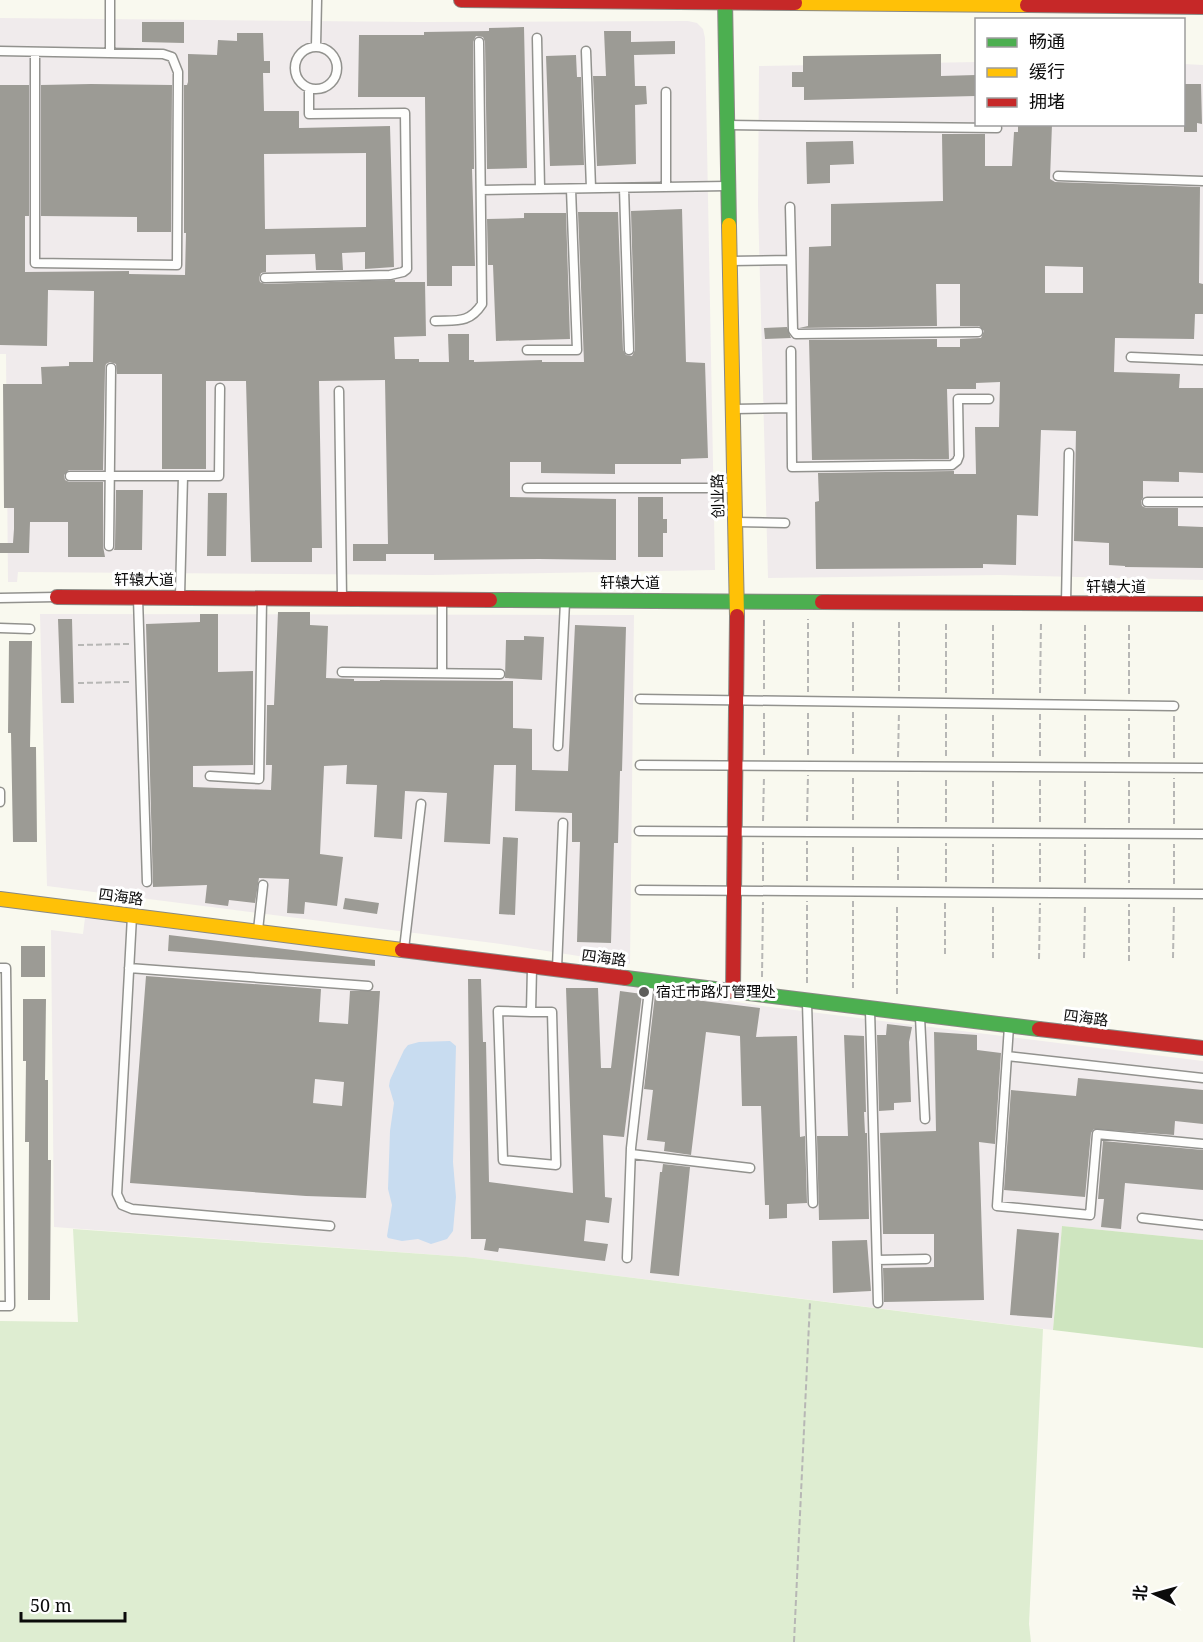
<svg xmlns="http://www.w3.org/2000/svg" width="1203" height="1642" font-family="'Noto Serif','Noto Sans SC',serif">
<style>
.industrial{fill:#f0ebec}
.green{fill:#deedd1}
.forest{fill:#cee5bf}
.water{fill:#c8dcf0}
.building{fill:#9c9b95;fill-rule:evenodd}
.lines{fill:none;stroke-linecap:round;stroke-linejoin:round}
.lane-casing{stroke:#92928e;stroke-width:11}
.fast-casing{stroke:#898984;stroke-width:16}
.slow-casing{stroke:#898984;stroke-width:16}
.jam-casing{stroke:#898984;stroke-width:16}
.path{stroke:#b7b7b5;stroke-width:2;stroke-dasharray:6 3;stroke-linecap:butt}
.lane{stroke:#fefefd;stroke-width:8}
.fast{stroke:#4caf50;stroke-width:14}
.slow{stroke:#ffc107;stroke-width:14}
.jam{stroke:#c62828;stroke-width:14}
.poi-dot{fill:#5e5e5b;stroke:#fff;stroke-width:2}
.labels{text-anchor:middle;stroke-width:6;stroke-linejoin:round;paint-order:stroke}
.street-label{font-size:15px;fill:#0b0b0b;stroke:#fff}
.poi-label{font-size:15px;fill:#0b0b0b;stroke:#fff;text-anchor:start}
</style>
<rect width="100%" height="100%" fill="#f9f9ef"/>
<path class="industrial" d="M0 18 421 22 688 21 697 23 703 29 705 38 715 570 431 575 18 572 17 582H8L6 354H0Z
M976 62V124H1184V64L1203 65V580L999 575 768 578 758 205 759 66Z
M40 614 634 615 630 964 501 944 47 886Z
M85 918 614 982 762 1006 1203 1061V1240L1062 1226 1053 1330 466 1257 54 1227 51 930 83 934Z"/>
<path class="green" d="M73 1229 466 1257 1043 1329 1029 1624 1031 1642H0V1321L78 1322Z"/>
<path class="forest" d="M1062 1226 1203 1240V1348L1053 1330Z"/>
<path class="water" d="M450 1041 456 1046 453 1162 456 1197 453 1231 447 1239 431 1244 418 1239 402 1241 388 1238 387 1236 392 1205 388 1189 390 1131 394 1103 389 1086 390 1080 404 1050 408 1045 419 1042Z"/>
<path class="building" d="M142 22H184V43L142 42Z
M524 27 527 168 487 169 485 42 483 37 476 36 473 42 474 169H472L475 266H452V286H427L425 97H358L359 35H424V32L489 31V28Z
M604 31H631V42L675 41V54L634 55 635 86H646L647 104 635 105 636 164 597 166 593 76H606Z
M237 33H263L264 61H270V73H263L264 111H299V128L390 126 394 267 365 269V252L342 253 343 270H316L315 254 266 255V272L261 273 259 278 260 282 265 284 395 280V282H425L426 336 394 337 395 359H419V362H449L448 334H469V360H474V362L542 360V362H584L578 212H618L623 350 626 355 632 356 635 350 631 211 682 209 686 362 705 363 708 458 681 459V464H615V474L541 473V462H510V497L616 499V560L539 559 434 560V554H386V561H353V544H388L385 380 319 381 322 548H312V562H251L246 381H206V469H162V374H117L116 364 110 362 106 364 105 368 103 470H69L64 475 65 480 69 482H103V546L105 557H68V522H30L29 553H0V543H13L14 529V508H4L3 384H42L41 367 69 366V362H93L94 291 48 290 47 346 0 345V85H29V216H25V272L129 271V274L185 275 186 233H184V85H187L188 82V54L217 55 218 40 237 41ZM366 153V227L265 229 264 154Z
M941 54V76L976 75V96L804 100V87H792V72H803V56Z
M576 55 577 77H581L584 165 550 166 546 56Z
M91 84 172 85 171 232H137V217L41 216V85Z
M1184 84H1201L1202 124 1197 123V132H1184Z
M1018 124H1052L1050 179 1055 182 1200 187 1199 283 1203 284V314H1195L1194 339 1115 338 1114 372 1180 374 1179 388H1203V473L1179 472V482L1143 481V498L1141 501 1142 506 1146 508H1178V526L1203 527V568L1125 567V566L1109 565V543L1074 541 1076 431 1041 430 1038 516 1017 515 1016 565 983 564V568L816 569 815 502 819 501 818 473 954 471V474H976L975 427H999L1000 382 976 383V389H947L949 459 812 460 809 340 937 339V347H960V339L981 338 984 331 979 326H960V284H936L937 326 799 328 808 326 809 247 831 246V204L943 201 942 134H985V166H1012L1014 132H1018ZM1045 266 1083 267V293H1045Z
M853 141 854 164 830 165V183L807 184 806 142Z
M524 213H566L570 339 496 341 493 265H488L487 219 524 218Z
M787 327 791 338 765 339 764 328Z
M116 490H143L142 550H114L115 546Z
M208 493H227L226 556H207Z
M638 497H663V519H667V533H663V557H638Z
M278 612H310V625L328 626 326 678 354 679V681H380V680L513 681V728L532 729V770L568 771 575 625 626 627 622 771H620L618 843H614L611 943 577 942 580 842H572V813L515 811 516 765H494L490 844 444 842 447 793 405 791 402 839 374 837 377 785 346 784 347 765 324 766 320 854 343 857 337 906 305 902 304 914 287 913 289 879 259 878 255 903 229 900 228 906 205 903 207 885 153 887 146 624 200 622V614H218V672L253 671V765L193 766V787L271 790 272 765H266L267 705H274Z
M58 619H72L74 703H61Z
M524 636 544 637 542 680 505 678 506 640H524Z
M9 641H32L30 747H36L37 842H13L11 733H8Z
M503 837 518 838 515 915 499 914Z
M345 898 379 903 377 914 343 909Z
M169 935 375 960V966L168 951Z
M21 946H45V977H21Z
M146 976 321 989 319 1022 348 1024 350 991H380L366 1198 306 1196 130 1183ZM315 1079 344 1082 342 1106 313 1103Z
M468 979H481L483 1042H486L489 1182 573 1193 566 988H598L601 1068H611L620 991 642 994 624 1137 603 1135 605 1197 612 1198 609 1223 586 1220 584 1241 608 1244 605 1261 499 1248 498 1252 484 1250 486 1239H471Z
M655 995 760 1008 756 1037 797 1036 800 1137 805 1136 807 1203 787 1204V1218L769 1219V1205H765L761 1106H742L740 1036 706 1032 691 1155 664 1151 665 1142 647 1140 653 1090 644 1089Z
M23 999H46L45 1080H48V1160H51L50 1300H28L29 1142H25L26 1061H23Z
M887 1024 912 1027 909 1042 911 1102 894 1103V1110L879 1111 877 1035H886Z
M934 1032 977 1035V1050L1001 1053 995 1144 979 1142 984 1300 884 1302 883 1268 934 1267V1234H883L880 1133 936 1131Z
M844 1035 864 1036 866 1112H864L865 1133H867L869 1219 819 1220 817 1136H848Z
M1078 1078 1203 1090V1124L1175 1121 1174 1135 1094 1129 1091 1133 1085 1197 1004 1190 1011 1090 1076 1096Z
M1103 1141 1203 1150V1190L1125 1183 1121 1229 1101 1227 1104 1199H1098Z
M663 1164 690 1167 679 1276 650 1273 660 1172H662Z
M1017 1229 1059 1233 1052 1318 1010 1315Z
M867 1240 871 1291 833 1293 832 1241Z"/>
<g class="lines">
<g class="lane-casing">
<path id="lane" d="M537 38 540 189
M316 46 317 0
M295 68a21 21 0 1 1 42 0a21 21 0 1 1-42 0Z
M0 51 163 54 172 57 178 72 177 265 35 263V52
M586 51 591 188
M110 53V0
M666 92V187
M728 125 997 128
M1058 176 1203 181
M624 188 629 350
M481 190 727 186
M790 207 793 330 796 334 978 332
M730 261 791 260
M265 278 390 275 403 272 407 269 405 113 309 114V88
M435 321C456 320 469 324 482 304L479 42
M527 350H577L571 189
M791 351 792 467 952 465 957 461 959 456 958 399H989
M1131 357 1203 360
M339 391 342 597
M733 409 791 408
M70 476H219L220 388
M527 488H734
M1147 502H1203
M736 522 785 523
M109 546 111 368
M180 596 183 476
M0 598 56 597
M138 598 147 882
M1066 603 1069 453
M0 628 30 629
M342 672 500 674
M442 673V602
M640 699 1174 706
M558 746 565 602
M640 765 1203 768
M210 776 259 779 262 600
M0 792V802
M639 831 1203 834
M640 890 1203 894
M132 916 117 1194 122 1205 132 1209 330 1226
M258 930 263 885
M404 949 421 804
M0 968H6L10 1306H0
M129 968 368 986
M557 968 563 823
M807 1003 813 1203
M870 1010 878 1303
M531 1012H552L556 1165 503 1160 498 1011 531 1012 532 968
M920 1017 925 1119
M1007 1056 1009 1026
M1203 1078 1007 1056 997 1206 1090 1215 1097 1134 1203 1144
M631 1154 750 1168
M1142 1218 1203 1225
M627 1258 631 1148 650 981
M877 1260 926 1259"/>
</g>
<g class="fast-casing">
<path id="fast" d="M725 0 729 225
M490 600 822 602
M626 978 1039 1029"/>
</g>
<g class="slow-casing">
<path id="slow" d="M795 3 1027 5
M729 225 737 616
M0 899 402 950"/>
</g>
<g class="jam-casing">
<path id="jam" d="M461 0 795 3
M1027 5 1203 7
M57 597 490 600
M822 602 1203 604
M402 950 626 978
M733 991 737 616
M1039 1029 1203 1048"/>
</g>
<path class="path" d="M78 645 129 644
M78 683 129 682
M764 689V620
M853 691V619
M899 691V619
M808 692V619
M946 693V621
M1040 693 1041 621
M993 694V622
M1085 694V622
M1129 694V622
M853 712V754
M946 714V756
M993 715V757
M764 755V713
M808 755V712
M1040 756V714
M898 757 899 712
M1085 757V715
M1129 757V718
M1174 758V715
M853 820V778
M763 821 764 776
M807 821 808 775
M946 822V777
M1040 822V777
M898 823V778
M993 823V778
M1085 823V778
M1129 823V778
M1174 824V778
M1129 844V883
M853 880V844
M898 880V844
M763 881V842
M807 881V841
M946 882V843
M1040 882V843
M993 883V844
M1085 883V844
M1174 884V844
M853 901V988
M945 954V903
M993 958V904
M1084 958 1085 904
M1173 958 1174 904
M1039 959 1040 903
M1129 961V904
M762 977 763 902
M807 983V901
M897 994V904
M794 1642 810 1302"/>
<use href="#lane" class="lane"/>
<use href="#fast" class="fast"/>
<use href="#slow" class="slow"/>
<use href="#jam" class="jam"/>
</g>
<circle class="poi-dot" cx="644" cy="992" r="6"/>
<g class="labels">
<g class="street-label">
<text transform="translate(718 496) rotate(-91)" y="5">创业路</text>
<text x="144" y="585">轩辕大道</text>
<text x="630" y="588">轩辕大道</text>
<text x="1116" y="592">轩辕大道</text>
<text transform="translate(121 897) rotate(7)" y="5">四海路</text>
<text transform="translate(604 958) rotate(7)" y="5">四海路</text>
<text transform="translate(1086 1018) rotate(7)" y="5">四海路</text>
</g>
<g class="poi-label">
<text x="656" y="997">宿迁市路灯管理处</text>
</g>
</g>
<rect x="975" y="18" width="210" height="108" fill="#ffffff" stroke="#9d9d9d" stroke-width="1.5"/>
<rect x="987" y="38" width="30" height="9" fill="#4caf50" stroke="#9d9d9d" stroke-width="1.5"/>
<text x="1029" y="48" font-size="18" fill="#0b0b0b">畅通</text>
<rect x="987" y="68" width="30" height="9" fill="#ffc107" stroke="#9d9d9d" stroke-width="1.5"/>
<text x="1029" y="78" font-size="18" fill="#0b0b0b">缓行</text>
<rect x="987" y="98" width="30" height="9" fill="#c62828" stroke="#9d9d9d" stroke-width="1.5"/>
<text x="1029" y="108" font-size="18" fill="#0b0b0b">拥堵</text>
<g transform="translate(1155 1594) rotate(275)" stroke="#ffffff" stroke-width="4.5" paint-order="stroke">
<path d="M0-4.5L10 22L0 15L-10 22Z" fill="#0b0b0b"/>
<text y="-9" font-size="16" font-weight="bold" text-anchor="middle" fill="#0b0b0b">北</text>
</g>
<path d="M21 1612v9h104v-9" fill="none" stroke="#0b0b0b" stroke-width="3"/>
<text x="30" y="1612" font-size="18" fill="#0b0b0b" stroke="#ffffff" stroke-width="4.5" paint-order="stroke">50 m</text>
</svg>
